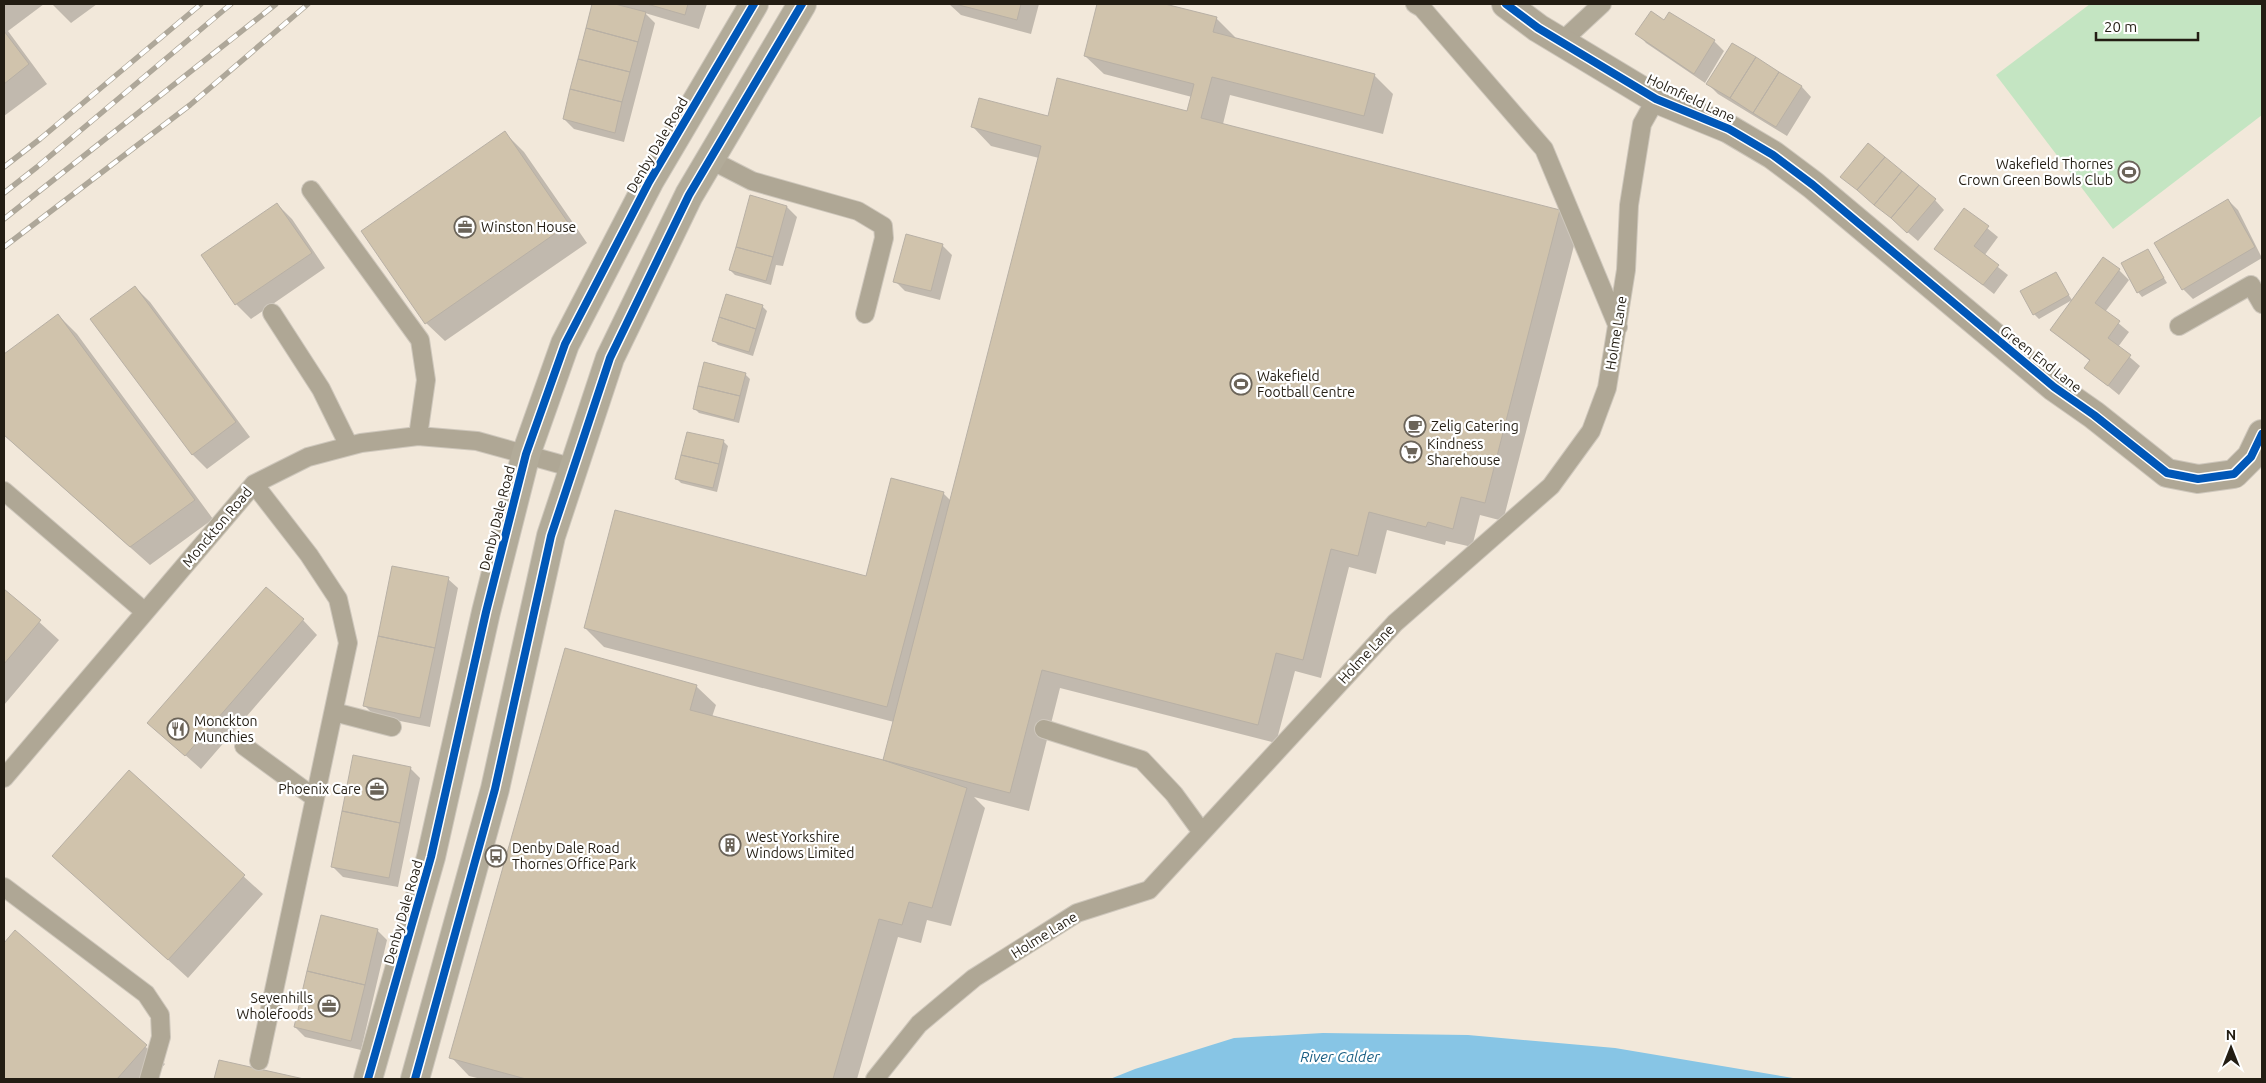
<svg xmlns="http://www.w3.org/2000/svg" width="2266" height="1083" font-family="Ubuntu,sans-serif">
<style>
.green{fill:#c4e5c2}
.water{fill:#87c5e5}
.shadow{fill:#0003}
.building{fill:#d0c3ac;stroke:#b8b0a5}
.lines{fill:none;stroke-linecap:round;stroke-linejoin:round}
.service-casing{stroke:#cec7bc;stroke-width:20}
.minor-casing{stroke:#cec7bc;stroke-width:30}
.primary-casing{stroke:#cec7bc;stroke-width:30}
.service{stroke:#afa795;stroke-width:18}
.minor{stroke:#afa795;stroke-width:28}
.primary{stroke:#b2ab99;stroke-width:28}
.rail-casing{stroke:#aea799;stroke-width:5.5}
.rail{stroke:#fff;stroke-width:4;stroke-dasharray:11;stroke-linecap:butt}
.cycleway-casing{stroke:#fff;stroke-width:11}
.cycleway{stroke:#0057b8;stroke-width:8}
.labels{text-anchor:middle;stroke-width:4.5;stroke-linejoin:round;paint-order:stroke}
.street-label{font-size:14px;fill:#231d13;stroke:#fff}
.poi-label{font-size:14px;fill:#231d13;stroke:#fff;text-anchor:start}
.water-label{font-size:15px;font-style:italic;fill:#195e82;stroke:#fff}
</style>
<rect width="100%" height="100%" fill="#f2e8da"/>
<path class="green" d="M2090 4H2262V115L2113 229 1996 75Z"/>
<path class="water" d="M1323 1033 1468 1035 1615 1048 1799 1079H1110L1135 1069 1234 1038Z"/>
<path class="shadow" d="M4 4H44L8 31 47 84 4 116Z
M52 4H97L71 23Z
M594 4H707L699 29 645 13 655 23 624 142 574 129 564 119Z
M949 4H1039L1031 34 961 15Z
M1099 4H1160L1216 18 1235 37V39L1374 75 1393 94 1383 134 1230 95 1223 124 1560 211 1578 230 1503 521 1480 515 1472 547 1446 541 1445 545 1387 530 1376 574 1349 567 1321 678 1295 671 1276 743 1060 688 1029 811 974 797 985 808 951 926 927 920 921 943 898 937 857 1079H481L469 1076 451 1057 566 650 697 687 716 705 712 717 884 762 894 722 604 647 585 628 866 577 943 493 951 501 1039 158 991 146 973 127 1048 117 1188 112 1192 97 1104 74 1085 56Z
M1665 22 1714 41 1724 51 1705 83 1646 43 1637 33Z
M1733 44 1802 87 1811 97 1787 136 1718 94 1708 84Z
M505 133 524 152 587 243 445 341 426 323Z
M1842 176 1935 200 1944 210 1918 241Z
M751 196 787 207 797 217 783 266 776 265 771 285 735 275 730 270Z
M2228 200 2238 210 2262 258 2193 299 2183 289Z
M277 204 292 219 325 268 251 319 236 304 202 255Z
M1965 210 1998 237 1984 256 2008 275 1994 294 1935 248Z
M942 245 952 255 940 300 905 291 895 281Z
M2148 251 2167 283 2142 297 2138 292Z
M2119 270 2129 280 2105 312 2129 332 2118 347 2140 366 2119 395 2086 368 2090 361 2051 330Z
M2055 274 2072 300 2039 319 2034 314Z
M135 287 150 302 250 437 207 469 192 454Z
M762 306 767 311 753 356 718 345 713 340Z
M58 315 77 334 213 519 150 565 4 435V356Z
M745 374 750 379 739 423 699 413 694 408Z
M723 441 728 446 717 492 681 483 677 479Z
M448 579 458 588 430 727 375 716 365 706Z
M4 590 59 640 4 705Z
M303 620 317 635 201 769 149 723Z
M410 768 420 778 398 887 343 877 333 867Z
M129 772 263 894 188 978 54 856Z
M377 930 387 940 361 1050 305 1037 295 1027Z
M15 932 165 1064 152 1079H4V945Z
M220 1061 299 1079H216Z"/>
<path class="building" d="M592 4H615L646 12 638 42 586 28Z
M647 4H688L685 15Z
M955 4H1021L1017 20Z
M1097 4H1165L1217 17 1213 32 1375 74 1364 116 1212 77 1201 118 1560 210 1485 503 1461 497 1453 529 1428 522 1426 527 1369 512 1358 556 1331 549 1303 660 1276 653 1258 725 1042 670 1010 793 883 760 1041 146 971 127 979 98 1048 116 1057 78 1187 111 1194 84 1084 56Z
M1651 11 1664 20 1669 12 1715 40 1694 74 1635 34Z
M586 28 638 42 630 72 578 59Z
M4 31 29 64 4 84Z
M1732 43 1756 57 1730 98 1706 84Z
M1756 57 1779 72 1753 113 1730 98Z
M578 59 630 72 622 102 570 89Z
M1779 72 1802 86 1776 127 1753 113Z
M570 89 622 102 615 133 563 119Z
M505 131 569 224 425 324 361 231Z
M1868 143 1885 157 1857 190 1840 177Z
M1885 157 1902 171 1874 205 1857 190Z
M1902 171 1919 185 1891 218 1874 205Z
M1919 185 1936 199 1907 233 1891 218Z
M750 195 787 206 773 257 736 247Z
M2228 199 2255 247 2182 290 2154 243Z
M277 203 312 253 235 305 201 255Z
M1964 208 1989 226 1974 246 1999 265 1983 285 1934 249Z
M906 234 943 244 931 291 893 282Z
M736 247 773 257 766 281 729 270Z
M2148 249 2164 278 2137 293 2121 263Z
M2103 257 2120 269 2095 303 2120 321 2108 338 2131 355 2108 386 2084 368 2090 360 2050 330Z
M2056 272 2069 295 2033 315 2020 291Z
M135 286 236 422 192 455 90 319Z
M726 294 763 305 756 329 719 317Z
M58 314 195 500 130 547 4 435V354Z
M719 317 756 329 749 352 712 341Z
M704 362 746 373 740 396 698 386Z
M698 386 740 396 734 420 693 409Z
M687 432 724 440 719 464 681 455Z
M681 455 719 464 713 488 675 479Z
M891 478 944 492 887 707 584 628 615 510 866 576Z
M392 566 449 577 435 648 378 636Z
M266 587 304 619 185 756 147 723Z
M4 589 41 620 4 664Z
M378 636 435 648 420 718 363 706Z
M565 648 697 685 690 710 883 760 967 788 932 908 909 902 902 925 879 919 833 1079H526L449 1058Z
M353 755 411 767 400 823 342 811Z
M129 770 245 875 168 960 52 856Z
M342 811 400 823 389 878 331 867Z
M321 915 378 929 365 985 307 971Z
M15 930 147 1045 117 1079H4V943Z
M307 971 365 985 351 1041 294 1027Z
M219 1060 304 1079H214Z"/>
<g class="lines">
<g class="service-casing">
<path id="service" d="M1415 4 1422 8 1544 149 1618 327
M1561 42 1602 4
M709 159 752 181 858 211 883 226 884 238 865 314
M311 190 420 340 426 380 418 436
M272 313 321 389 349 446
M2179 326 2251 285 2262 304
M254 484 309 555 338 599 348 643 259 1061
M4 491 145 612
M334 712 392 727
M1044 729 1142 760 1174 794 1201 831
M244 746 315 798
M4 778 254 484 308 457 361 443 418 436 477 441 574 468
M4 887 146 994 160 1015 161 1037 149 1079
M875 1079 919 1024 974 978 1077 913 1149 890 1395 623 1551 486 1591 431 1607 388 1626 270 1629 205 1642 124 1656 99"/>
</g>
<g class="minor-casing">
<path id="minor" d="M1506 4 1538 28 1656 99 1729 129 1773 155 1813 185 2054 387 2094 415 2167 473 2198 479 2234 474 2251 457 2262 434"/>
</g>
<g class="primary-casing">
<path id="primary" d="M368 1079 431 857 486 612 526 454 565 344 649 182 754 4
M415 1079 495 789 551 536 610 358 689 195 802 4"/>
</g>
<use href="#service" class="service"/>
<use href="#minor" class="minor"/>
<use href="#primary" class="primary"/>
<g class="rail-casing">
<path id="rail" d="M4 167 40 139 201 4
M4 193 37 167 231 4
M4 219 276 4
M4 247 190 105 308 4"/>
</g>
<use href="#rail" class="rail"/>
<g class="cycleway-casing">
<path id="cycleway" d="M1506 4 1538 28 1656 99 1729 129 1773 155 1813 185 2054 387 2094 415 2167 473 2198 479 2234 474 2251 457 2262 434
M368 1079 431 857 486 612 526 454 565 344 649 182 754 4
M415 1079 495 789 551 536 610 358 689 195 802 4"/>
</g>
<use href="#cycleway" class="cycleway"/>
</g>
<defs>
<g id="stadium-ring" transform="scale(1.125)"><circle r="9.5" fill="#fff" stroke="#6b6459" stroke-width="1.5"/><path d="M0-5a6.5 5 0 1 0 0 10a6.5 5 0 1 0 0-10ZM-3.5-1.8h7v3.6h-7Z" fill="#6b6459"/></g>
<g id="office-ring" transform="scale(1.125)"><circle r="9.5" fill="#fff" stroke="#6b6459" stroke-width="1.5"/><path d="M-6-3h4V-5.5h4V-3h4V5H-6ZM-1-4.5V-3h2v-1.5ZM-6 0V1H6V0Z" fill="#6b6459"/></g>
<g id="cafe-ring" transform="scale(1.125)"><circle r="9.5" fill="#fff" stroke="#6b6459" stroke-width="1.5"/><path d="M-5.5-4.5H6V0H3Q3 3.5 0 3.5H-2.5Q-5.5 3.5-5.5 0ZM3-3.2v2h1.7v-2ZM-6 4.5H4V6H-6Z" fill="#6b6459"/></g>
<g id="supermarket-ring" transform="scale(1.125)"><circle r="9.5" fill="#fff" stroke="#6b6459" stroke-width="1.5"/><path d="M-6-5.5h2.5l.6 2H6L4.5 2H-2.5L-4.4-4H-6ZM-1.5 3.2a1.3 1.3 0 1 0 .1 0ZM3 3.2a1.3 1.3 0 1 0 .1 0Z" fill="#6b6459"/></g>
<g id="restaurant-ring" transform="scale(1.125)"><circle r="9.5" fill="#fff" stroke="#6b6459" stroke-width="1.5"/><path d="M-5-6h1v4h1v-4h1v4h1v-4h1v5L-1.5 .5V6h-2V.5L-5-1ZM5-6V6H3V1.5H1.5Q1.5-4 5-6Z" fill="#6b6459"/></g>
<g id="building-ring" transform="scale(1.125)"><circle r="9.5" fill="#fff" stroke="#6b6459" stroke-width="1.5"/><path d="M-4-6H4V6H1V3H-1V6H-4ZM-2.5-4.3h1.7v1.8h-1.7ZM.8-4.3h1.7v1.8H.8ZM-2.5-1h1.7V.8h-1.7ZM.8-1h1.7V.8H.8Z" fill="#6b6459"/></g>
<g id="bus-ring" transform="scale(1.125)"><circle r="9.5" fill="#fff" stroke="#6b6459" stroke-width="1.5"/><path d="M-5-6H5V4H4V6H2V4H-2V6H-4V4H-5ZM-3.5-4V0h7V-4ZM-3.5 1.2v1.5H-2V1.2ZM2 1.2v1.5H3.5V1.2Z" fill="#6b6459"/></g>
</defs>
<g fill-rule="evenodd">
<use href="#stadium-ring" x="2129" y="172"/>
<use href="#office-ring" x="465" y="227"/>
<use href="#stadium-ring" x="1241" y="384"/>
<use href="#cafe-ring" x="1415" y="426"/>
<use href="#supermarket-ring" x="1411" y="452"/>
<use href="#restaurant-ring" x="178" y="729"/>
<use href="#office-ring" x="377" y="789"/>
<use href="#building-ring" x="730" y="845"/>
<use href="#bus-ring" x="496" y="856"/>
<use href="#office-ring" x="329" y="1006"/>
</g>
<g class="labels">
<g class="street-label">
<text transform="translate(1691 98) rotate(25)" y="5">Holmfield Lane</text>
<text transform="translate(657 145) rotate(-60)" y="5">Denby Dale Road</text>
<text transform="translate(1616 333) rotate(-81)" y="5">Holme Lane</text>
<text transform="translate(2041 359) rotate(38)" y="5">Green End Lane</text>
<text transform="translate(497 518) rotate(-76)" y="5">Denby Dale Road</text>
<text transform="translate(217 527) rotate(-50)" y="5">Monckton Road</text>
<text transform="translate(1366 654) rotate(-47)" y="5">Holme Lane</text>
<text transform="translate(403 912) rotate(-74)" y="5">Denby Dale Road</text>
<text transform="translate(1044 935) rotate(-32)" y="5">Holme Lane</text>
</g>
<g class="poi-label">
<text x="2113" y="169" text-anchor="end">Wakefield Thornes<tspan x="2113" dy="16">Crown Green Bowls Club</tspan></text>
<text x="481" y="232">Winston House</text>
<text x="1257" y="381">Wakefield<tspan x="1257" dy="16">Football Centre</tspan></text>
<text x="1431" y="431">Zelig Catering</text>
<text x="1427" y="449">Kindness<tspan x="1427" dy="16">Sharehouse</tspan></text>
<text x="194" y="726">Monckton<tspan x="194" dy="16">Munchies</tspan></text>
<text x="361" y="794" text-anchor="end">Phoenix Care</text>
<text x="746" y="842">West Yorkshire<tspan x="746" dy="16">Windows Limited</tspan></text>
<text x="512" y="853">Denby Dale Road<tspan x="512" dy="16">Thornes Office Park</tspan></text>
<text x="313" y="1003" text-anchor="end">Sevenhills<tspan x="313" dy="16">Wholefoods</tspan></text>
</g>
<g class="water-label">
<text x="1340" y="1062">River Calder</text>
</g>
</g>
<rect width="2266" height="1083" fill="none" stroke="#231d13" stroke-width="10"/>
<g transform="translate(2231 1048)" stroke="#ffffff" stroke-width="4" paint-order="stroke">
<path d="M0-4L9 19L0 12L-9 19Z" fill="#231d13"/>
<text y="-8" font-size="14" font-weight="bold" text-anchor="middle" fill="#231d13">N</text>
</g>
<path d="M2096 32v8h102v-8" fill="none" stroke="#231d13" stroke-width="2.5"/>
<text x="2104" y="32" font-size="15" fill="#231d13" stroke="#ffffff" stroke-width="4" paint-order="stroke">20 m</text>
</svg>
